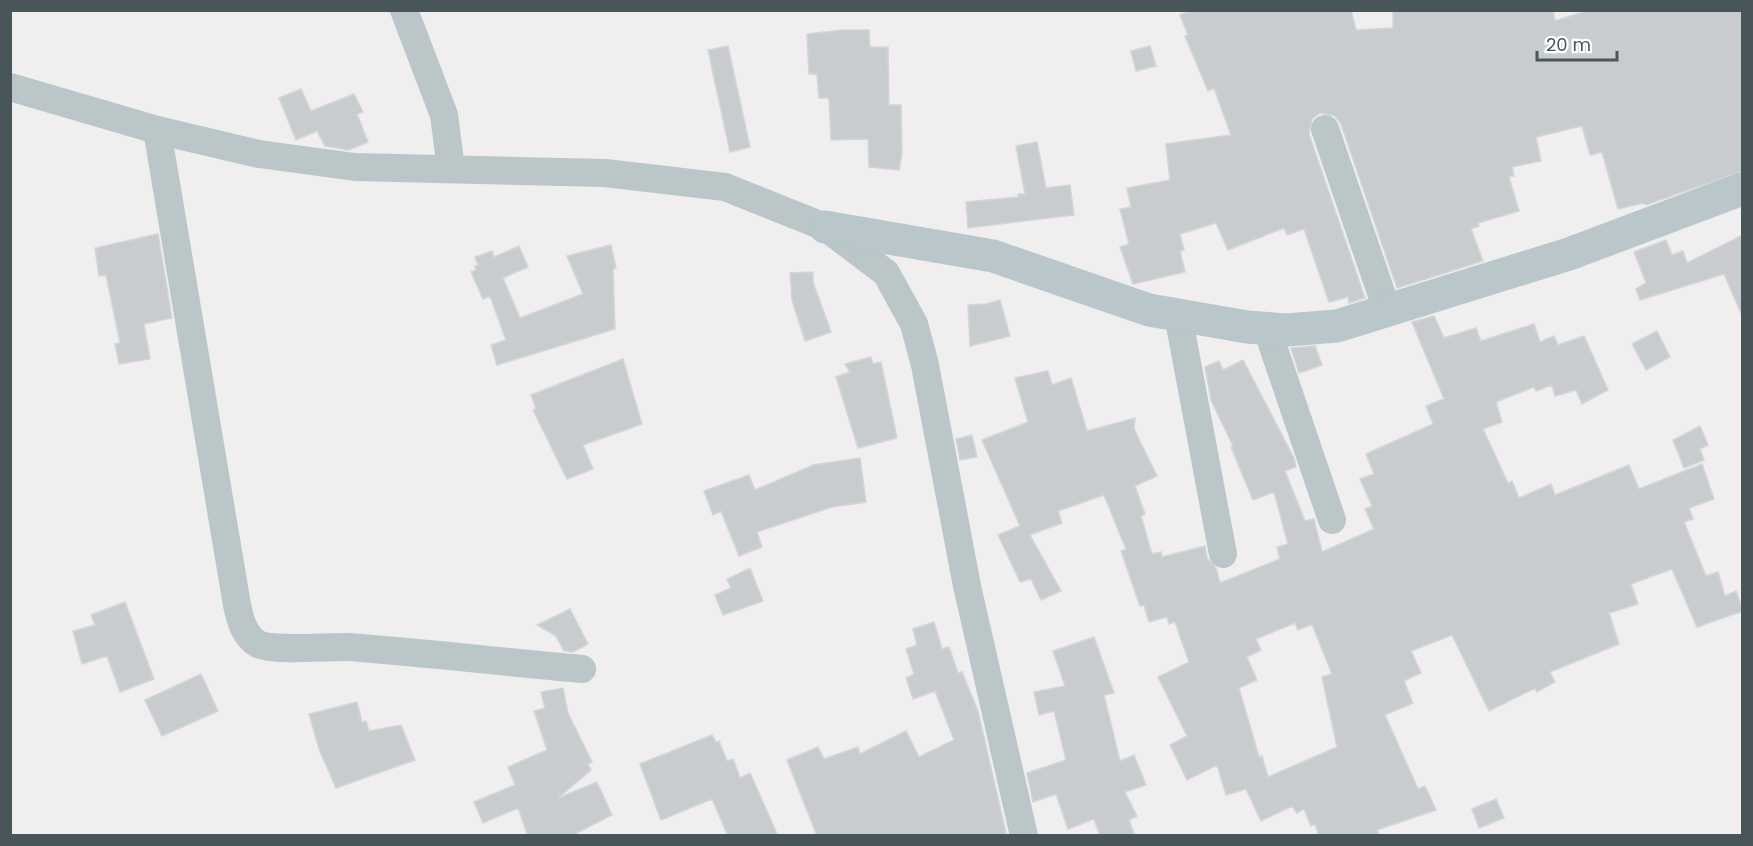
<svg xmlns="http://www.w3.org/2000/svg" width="1753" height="846" font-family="Poppins,sans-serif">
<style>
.building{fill:#c8cccf;stroke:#d3d6d9;stroke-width:1.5;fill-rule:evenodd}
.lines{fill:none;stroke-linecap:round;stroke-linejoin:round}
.street{stroke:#bbc6c9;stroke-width:28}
.secondary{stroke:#b9c6ca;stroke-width:33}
</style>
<rect width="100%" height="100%" fill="#f0eeef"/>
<path class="building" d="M1192 10H1351L1356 30 1393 28V10H1553L1555 21 1589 10H1743V171L1646 205 1643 203 1618 209 1602 152 1590 155 1582 126 1536 137 1541 161 1512 167 1514 176 1509 177 1519 211 1478 223 1479 226 1471 229 1483 261 1397 288 1341 124 1335 116 1320 113 1312 119 1309 134 1365 298 1349 303 1348 297 1329 302 1304 229 1287 235 1284 228 1228 250 1216 223 1180 234 1184 250 1180 251 1185 272 1133 284 1120 247 1129 244 1120 209 1131 207 1127 188 1170 180 1166 144 1231 135 1214 88 1208 91 1185 36 1188 35 1180 15Z
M843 30H869L870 47H888L889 105H901L902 153 899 170 869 167 868 139 831 140 829 98H819L817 74H809L807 34Z
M728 46 750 147 730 152 708 50Z
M1150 46 1156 66 1136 71 1131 51Z
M301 89 311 111 354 94 363 112 357 114 368 142 349 150 325 146 317 131 296 140 279 98Z
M1037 142 1046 188 1070 185 1074 215 968 228 966 202 1018 197V194H1025L1016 146Z
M158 234 172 318 144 324 150 359 119 364 115 344 120 343 106 275 99 276 95 248Z
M1743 235V318L1724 274 1640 300 1636 289 1646 283 1634 252 1666 240 1672 255 1683 251 1687 263Z
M611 245 616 268 613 269 615 329 497 365 491 345 506 340 490 296 483 299 471 272 476 270 475 266 478 265 475 257 492 251 494 257 519 246 528 267 503 278 520 318 583 294 567 256Z
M813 272V282L831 332 805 341 792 300 790 273Z
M1000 300 1010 336 970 346 968 305 987 304Z
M1434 316 1444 338 1476 328 1481 341 1534 324 1540 342 1554 336 1558 345 1584 336 1608 390 1582 404 1576 390 1555 396 1552 385 1536 391 1534 387 1496 402 1502 422 1483 429 1508 483 1512 481 1519 498 1551 484 1555 495 1629 465 1639 489 1702 464 1714 499 1689 508 1693 519 1684 522 1706 576 1718 572 1725 596 1736 591 1743 611 1697 627 1672 569 1631 584 1638 604 1609 613 1619 644 1550 672 1555 682 1537 692 1535 688 1489 711 1452 635 1411 651 1421 673 1404 681 1413 703 1385 715 1418 789 1425 786 1436 810 1377 830 1379 836H1319L1315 824 1311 826 1304 809 1297 813 1292 806 1261 821 1246 789 1226 795 1217 765 1187 780 1170 745 1187 736 1158 677 1189 662 1175 622 1169 624 1167 617 1149 622 1144 605 1140 606 1121 551 1126 549 1104 495 1058 511 1062 523 1030 535 1061 591 1041 600 1031 579 1020 582 998 535 1020 526 982 440 1028 422 1015 378 1048 371 1052 385 1071 378 1087 431 1135 418 1134 429 1157 476 1135 486 1145 514 1141 516 1152 554 1161 552 1162 557 1205 546 1207 558 1216 568 1220 583 1280 559 1277 547 1288 544 1274 492 1253 500 1231 447 1233 446 1211 400 1205 367 1219 361 1223 370 1243 360 1294 458 1296 467 1285 471 1305 521 1314 519 1322 552 1374 529 1365 509 1372 506 1360 479 1374 474 1366 454 1433 424 1426 406 1444 399 1412 322ZM1295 623 1298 630 1312 624 1332 674 1322 677 1337 747 1268 777 1262 756 1259 757 1239 688 1257 680 1247 657 1261 650 1256 639Z
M1657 331 1670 357 1646 370 1632 344Z
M1315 346 1322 365 1299 373 1291 348Z
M871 357 873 364 881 362 897 438 858 448 836 377 850 372 845 364Z
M623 359 642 424 583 445 593 469 567 479 533 410 536 409 531 395Z
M1700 426 1708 445 1700 449 1704 460 1684 468 1673 440Z
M972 435 977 457 960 460 956 439Z
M860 458 866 502 832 507 757 532 762 547 739 556 721 511 713 515 704 491 749 475 755 490 813 465Z
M750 568 763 601 723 615 715 595 731 588 727 579Z
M125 602 154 679 120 692 107 656 82 664 73 631 95 625 91 615Z
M570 609 588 644 573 652 564 651 556 636 537 625Z
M934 622 942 649 949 647 958 673 962 672 978 711 1006 833 1000 836H817L787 760 818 747 824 759 858 747 860 754 906 731 919 757 954 740 935 691 913 699 906 678 914 674 906 649 917 645 913 629Z
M1094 637 1114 693 1104 695 1120 761 1134 755 1146 785 1125 792 1137 816 1129 820 1135 836H1100L1094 819 1068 829 1056 794 1033 802 1027 773 1066 760 1054 711 1039 715 1034 692 1065 686 1053 651Z
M201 674 218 711 162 736 145 700Z
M563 688 568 713 592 762 588 764 591 770 558 798 597 782 612 815 571 836H528L518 808 483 823 474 802 515 785 508 767 547 750 534 711 545 708 541 692Z
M357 702 362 722 366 721 369 731 401 725 415 760 336 788 319 749 309 714Z
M712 735 716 742 719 741 727 761 733 759 740 778 750 773 778 836H728L712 799 661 820 640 764Z
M1496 799 1504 818 1479 828 1472 809Z"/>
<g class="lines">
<path class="street" d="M404 10 444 115 451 169
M10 87 157 130 259 154 355 167 605 173 725 187 825 227 886 273 914 324 925 365 967 586 1024 836
M1325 129 1387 310
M157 130 237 605C240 619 244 636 258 644 275 652 328 646 349 647 427 653 504 662 582 669
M1178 315 1223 554
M1267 329 1332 520"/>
<path class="secondary" d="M825 227 993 256 1149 310 1247 327 1286 330 1337 326 1569 254 1742 189"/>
</g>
<rect width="1753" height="846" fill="none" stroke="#485559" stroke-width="24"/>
<path d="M1537 51v9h80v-9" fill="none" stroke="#485559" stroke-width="3"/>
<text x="1546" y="51" font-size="18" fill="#485559" stroke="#ffffff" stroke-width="4.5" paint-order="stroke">20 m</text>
</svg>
